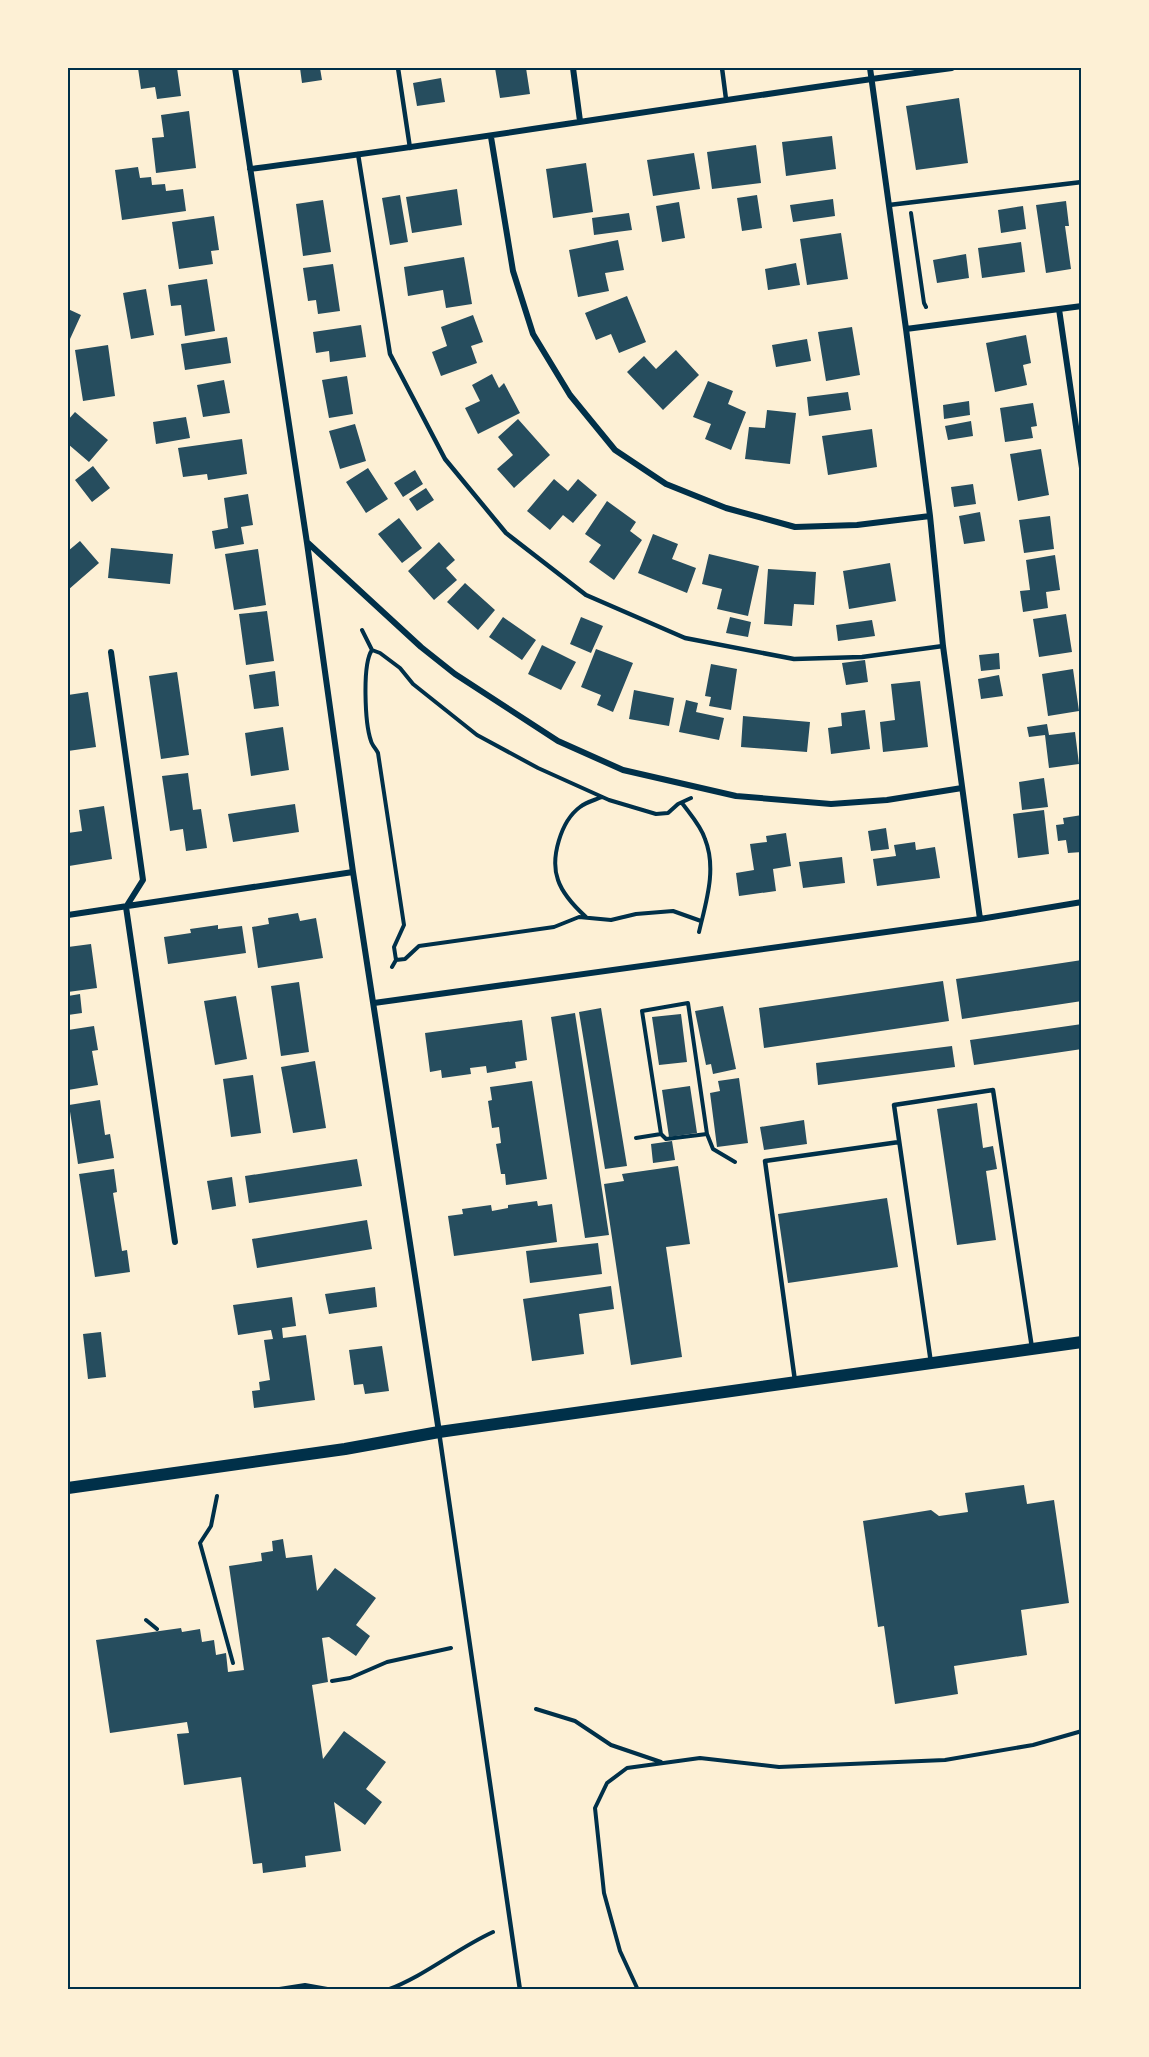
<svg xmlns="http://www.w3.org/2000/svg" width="1149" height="2057" font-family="'Work Sans',sans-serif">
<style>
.building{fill:#264d5e}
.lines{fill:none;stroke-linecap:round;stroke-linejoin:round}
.path{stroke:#003049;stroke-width:4}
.service{stroke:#003049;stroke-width:4.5}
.minor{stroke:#003049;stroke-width:6}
.secondary{stroke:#003049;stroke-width:12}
.neatline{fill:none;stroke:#003049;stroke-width:2}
</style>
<rect width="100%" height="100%" fill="#fdf0d5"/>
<path class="building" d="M138 68H177L181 96 157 99 155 87 141 89Z
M300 68H320L322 80 302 83Z
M495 68H526L530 94 500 98Z
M441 78 445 102 417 106 413 83Z
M959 98 968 163 916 170 906 106Z
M189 111 196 168 156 173 152 138 164 137 161 115Z
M832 136 836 169 786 176 782 142Z
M756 145 761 183 712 189 707 152Z
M694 153 700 189 653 196 647 160Z
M586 163 593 212 553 218 546 169Z
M138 167 140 178 151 177 152 185 165 184 166 191 183 189 186 211 122 220 115 170Z
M457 189 462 225 412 233 406 197Z
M400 195 408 242 390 245 382 198Z
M757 195 762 228 742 231 737 198Z
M833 199 835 216 793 222 790 205Z
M323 200 331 252 303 256 296 204Z
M1066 201 1069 226H1065L1071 269 1046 273 1036 205Z
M679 202 685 238 662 242 656 206Z
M1023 206 1026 229 1001 233 998 210Z
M629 213 632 230 594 235 592 218Z
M214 216 219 250 211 251 213 264 179 269 172 222Z
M841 233 848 279 807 285 800 239Z
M618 240 624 270 605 273 609 291 578 297 569 250Z
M1021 242 1025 272 982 278 978 248Z
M966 254 969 278 937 283 933 260Z
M464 257 472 304 446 308 443 290 408 296 404 267Z
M796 263 800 285 768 290 765 269Z
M333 264 340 311 318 314 316 300 308 301 303 268Z
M207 279 215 331 185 336 181 305 171 306 168 285Z
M146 289 154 335 131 339 123 293Z
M627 296 646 342 619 353 611 334 596 340 585 313Z
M68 309 81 315 70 339 68 338Z
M473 315 483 342 471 346 477 363 441 376 432 352 447 346 441 327Z
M361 325 366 357 330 362 329 351 316 353 313 332Z
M852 327 860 375 826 381 818 332Z
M1026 335 1031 363 1023 365 1027 385 995 392 986 343Z
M227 337 231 363 185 370 181 344Z
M807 339 811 361 776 367 772 345Z
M108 345 115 396 83 401 75 350Z
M676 350 699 375 663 410 627 372 644 356 656 369Z
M492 374 499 388 504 383 520 413 478 434 465 408 480 401 472 385Z
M347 376 353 414 329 418 322 380Z
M224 380 230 413 203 417 197 385Z
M708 381 733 391 728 404 746 412 731 450 705 439 711 424 693 417Z
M848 392 851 410 809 416 807 397Z
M969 401 970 415 944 419 943 405Z
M1033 403 1037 426 1031 427 1033 438 1005 442 1000 408Z
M767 410 796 413 790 464 745 459 749 427 765 428Z
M75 412 108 440 89 462 68 444V420Z
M186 417 190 438 156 444 153 422Z
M518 419 550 455 514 488 497 469 513 455 498 437Z
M971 421 973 436 948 440 945 426Z
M355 424 366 461 340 469 329 431Z
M872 429 877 467 828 475 822 436Z
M242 439 247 474 208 480 207 474 183 477 178 448Z
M1041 449 1049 495 1018 501 1010 454Z
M93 466 110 488 92 502 75 480Z
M368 468 388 499 366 513 346 482Z
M415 470 423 484 403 497 394 483Z
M554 479 568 491 578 479 597 495 573 523 563 515 550 530 527 511Z
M973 484 976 504 954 507 951 487Z
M426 488 434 500 417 511 409 499Z
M248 494 253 525 241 527 244 544 215 549 212 531 228 528 224 498Z
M607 501 636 522 630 531 642 540 614 580 589 562 601 545 585 534Z
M980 512 985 541 964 544 959 516Z
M1050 516 1054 549 1024 553 1019 520Z
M399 518 422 548 402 563 378 534Z
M653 534 678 544 672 559 696 568 687 593 638 573Z
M80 541 99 563 68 590V551Z
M439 542 455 560 446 568 457 580 434 600 408 571Z
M111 548 173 554 170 584 108 578Z
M258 549 266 605 234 610 225 554Z
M709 554 759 566 748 616 717 609 722 589 702 584Z
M1055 555 1060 590 1046 592 1048 608 1023 612 1020 591 1030 590 1026 560Z
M890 563 896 601 849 609 843 571Z
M768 569 816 572 814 605 794 604 792 626 764 624Z
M465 583 495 610 478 630 447 602Z
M267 611 274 661 246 665 239 614Z
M1066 614 1072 652 1039 657 1033 619Z
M503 617 536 640 522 660 489 637Z
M581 617 603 626 591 653 570 644Z
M730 617 751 622 748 637 726 633Z
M872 620 875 636 838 641 836 625Z
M542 645 576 662 561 690 528 674Z
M596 649 633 663 613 712 597 705 601 695 581 687Z
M999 653 1000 669 981 671 979 655Z
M865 660 868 682 846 685 842 663Z
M711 664 737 669 731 710 709 706 711 697 705 696Z
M1073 669 1079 711 1048 716 1042 674Z
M275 671 279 706 254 709 249 675Z
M177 672 189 755 161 759 149 676Z
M999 675 1003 696 981 699 978 679Z
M920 681 928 747 883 752 880 722 895 720 891 684Z
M634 690 674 698 669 726 629 719Z
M88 692 96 747 68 751V695Z
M686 700 698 703 696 712 724 718 719 740 679 732Z
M865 710 870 749 831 754 828 728 842 726 841 713Z
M743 716 810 722 807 752 741 747Z
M1047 724 1049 735 1075 732 1079 764 1049 768 1045 735 1029 737 1027 727Z
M283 727 289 770 251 776 245 733Z
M188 773 193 810 201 809 207 848 186 851 183 829 170 831 162 776Z
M1044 778 1048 807 1022 810 1019 782Z
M295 804 299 832 233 842 228 814Z
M104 806 112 859 69 866 68 833 82 831 79 810Z
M1044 810 1049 854 1018 858 1013 814Z
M1082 815V852L1068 853 1066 840 1058 841 1056 825 1064 824 1063 818Z
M886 828 889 849 871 851 868 831Z
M786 833 791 866 773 869 776 891 739 896 736 873 754 870 750 844 767 842 766 836Z
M915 842 916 850 935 847 940 878 877 886 873 859 896 856 894 845Z
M842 857 845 883 803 888 799 862Z
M298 913 300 921 316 918 323 958 258 968 252 927 269 924 268 918Z
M218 925V929L242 926 246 953 168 964 164 937 191 933 190 929Z
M91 944 97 988 68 992V947Z
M1082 960V1001L962 1019 956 979Z
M943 981 949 1021 764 1048 759 1008Z
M299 982 309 1052 281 1056 271 986Z
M80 994 82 1013 68 1015V996Z
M236 996 247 1059 215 1065 204 1001Z
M723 1006 736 1069 713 1074 711 1064 706 1065 695 1011Z
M601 1008 627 1166 605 1169 579 1012Z
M575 1013 609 1235 585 1238 551 1017Z
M681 1014 687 1062 659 1065 652 1017Z
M522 1020 527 1060 515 1062 516 1068 487 1073 486 1066 470 1068 471 1074 442 1078 441 1070 430 1072 425 1033Z
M1082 1024V1049L974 1065 970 1040Z
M94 1026 98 1050 92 1051 98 1085 68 1090V1030Z
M952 1046 955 1067 818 1085 816 1063Z
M315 1061 326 1128 293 1133 281 1067Z
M253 1075 261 1133 231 1137 223 1079Z
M739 1078 748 1143 717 1147 710 1093 720 1091 718 1081Z
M532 1081 547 1179 506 1185 505 1174H501L496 1144 501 1143 499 1127 492 1128 488 1101 492 1100 490 1087Z
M690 1086 697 1133 669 1137 662 1090Z
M100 1100 105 1135 110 1134 114 1158 78 1164 69 1105Z
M977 1103 983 1148 993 1146 997 1169 986 1171 996 1240 957 1245 937 1109Z
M804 1120 807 1144 764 1150 760 1127Z
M672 1141 675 1160 653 1163 651 1144Z
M357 1159 362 1186 249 1203 245 1176Z
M678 1166 690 1244 666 1247 682 1357 631 1365 604 1184 624 1181 622 1174Z
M114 1169 117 1192 113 1193 122 1251 127 1250 130 1272 95 1277 79 1174Z
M232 1177 236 1206 212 1210 207 1181Z
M887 1198 898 1267 788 1283 778 1214Z
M537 1201 538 1206 552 1204 557 1242 454 1256 448 1216 463 1214 462 1209 491 1205 492 1211 508 1208V1205Z
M367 1220 372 1249 257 1268 252 1239Z
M598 1243 602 1274 530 1283 526 1251Z
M611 1286 614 1309 579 1314 584 1354 532 1361 523 1299Z
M375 1287 377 1307 329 1314 325 1294Z
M292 1297 296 1326 282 1328 283 1338 306 1335 315 1400 254 1408 252 1391 260 1390 259 1382 270 1380 264 1340 273 1339 271 1330 238 1335 233 1305Z
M101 1332 106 1377 88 1379 83 1334Z
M382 1346 389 1391 365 1394 363 1384 354 1385 349 1350Z
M1024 1485 1027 1504 1054 1500 1069 1603 1021 1610 1027 1655 954 1666 958 1694 895 1704 884 1626 878 1627 863 1521 931 1510 939 1516 968 1512 965 1493Z
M283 1539 286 1558 312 1555 317 1591 335 1568 376 1598 356 1625 370 1636 356 1656 329 1637 322 1638 328 1682 312 1685 323 1759 344 1731 386 1762 366 1789 382 1802 365 1825 334 1802 341 1851 305 1856 306 1867 263 1873 262 1863 253 1864 241 1777 184 1785 177 1734 189 1733 187 1722 110 1733 96 1640 181 1628 182 1632 200 1629 202 1642 214 1640 216 1655 226 1653 228 1672 244 1670 229 1566 262 1561 261 1553 273 1551 272 1541Z"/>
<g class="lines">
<path class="path" d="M911 213 924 303 926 307
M362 630 372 650 380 653 400 668 413 684 477 735 538 768 609 800 656 814 668 813 678 804 691 798
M372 650C362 664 365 724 371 741 372 745 376 749 378 753L404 925 394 947 396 960 392 967
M682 803C690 814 701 826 705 839 717 869 706 902 699 932
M586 917C575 907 563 895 558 880 550 858 561 821 580 807 586 802 595 800 602 797
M396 960 405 959 419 946 554 927 579 917 611 920 636 914 673 911 701 921
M661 1134 666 1139 707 1134
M636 1138 661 1134 642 1011 688 1003 707 1134 713 1149 735 1162
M217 1496 211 1526 200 1543 233 1663
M146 1620 157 1629
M332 1681 350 1678 387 1662 451 1648
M536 1709 575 1721 611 1745 661 1762
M273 1990 305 1985 333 1990
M387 1990C425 1976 456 1949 493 1932
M638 1990 620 1951 604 1893 595 1808 607 1783 627 1768 700 1758 779 1767 945 1760 1033 1745 1082 1731"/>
<path class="service" d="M398 68 410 148
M722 68 726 99
M358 154 390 354 445 459 506 533 586 595 685 638 794 659 862 657 943 646
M889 205 1082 182
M931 1363 894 1105 993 1090 1032 1348
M795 1381 765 1161 899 1142
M439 1432 520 1990"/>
<path class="minor" d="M235 68 307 543 353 872 439 1432
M573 68 580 121
M870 68 906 329 930 516 943 646 980 919
M491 137 513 271 533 334 570 395 615 450 666 484 726 508 795 527 857 525 930 516
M250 169C484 139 718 99 952 68
M1059 309 1082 468
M906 329 1082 306
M308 543 421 647 455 674 558 741 623 770 736 796 831 804 887 800 962 788
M111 652 143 880 126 907 175 1242
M68 915 353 872
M374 1003 980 919 1082 902"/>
<path class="secondary" d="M68 1488 345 1449 439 1432 1082 1342"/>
</g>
<rect width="1149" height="2057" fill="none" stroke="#fdf0d5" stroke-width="138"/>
<rect x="69" y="69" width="1011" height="1919" class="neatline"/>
</svg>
